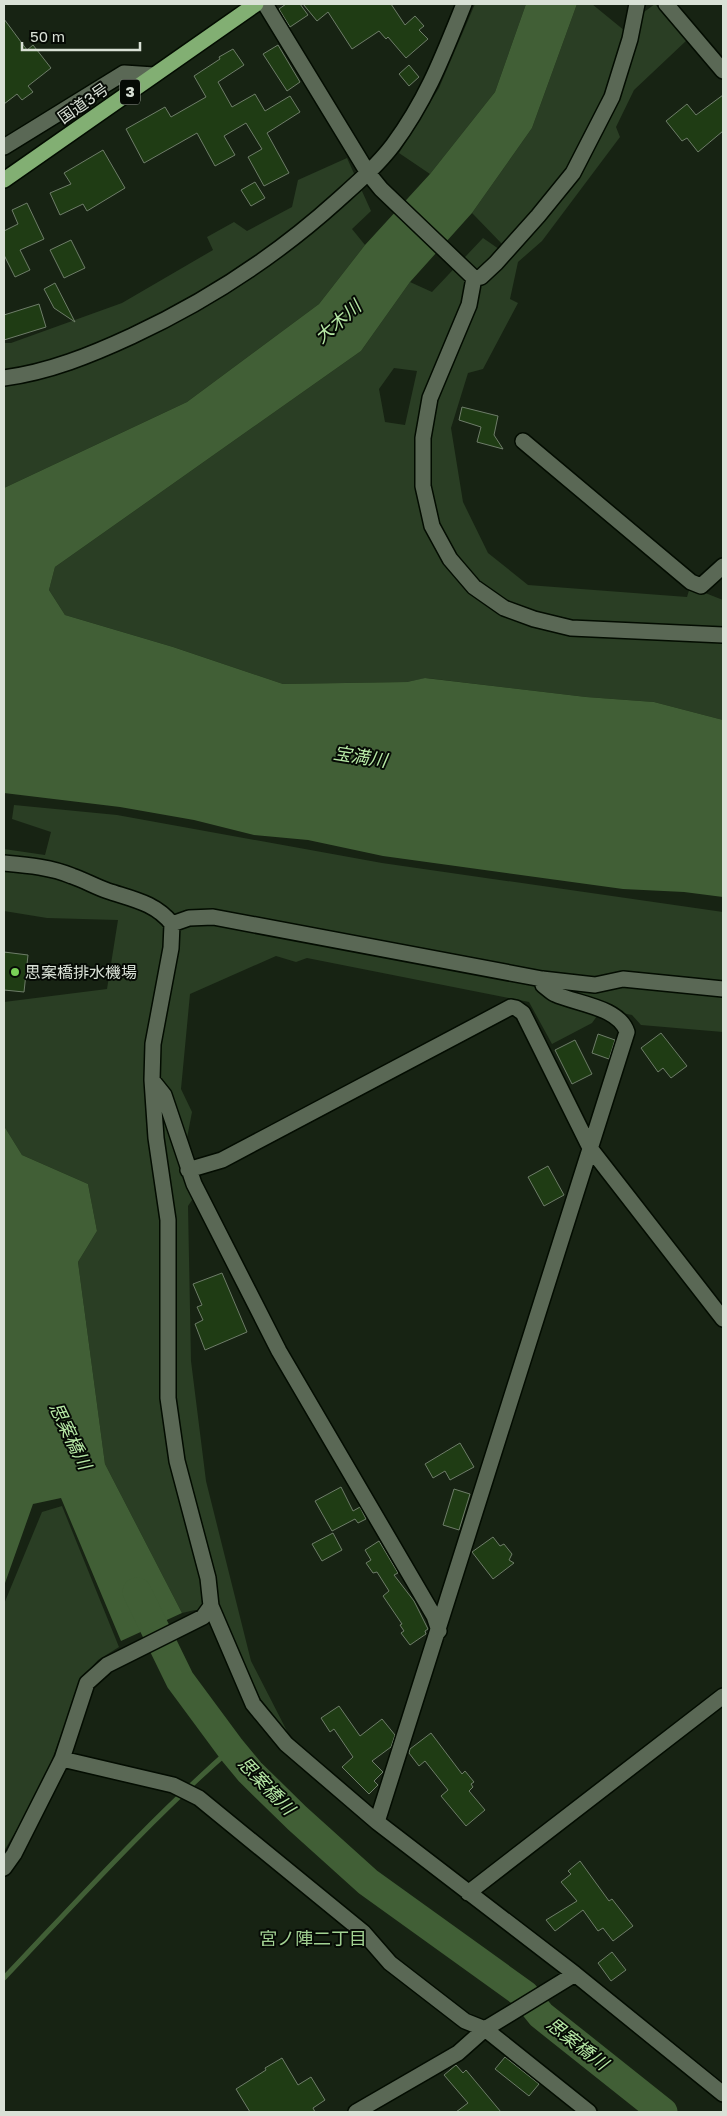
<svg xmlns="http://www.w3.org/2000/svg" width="727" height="2116" font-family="'Golos Text','Noto Sans JP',sans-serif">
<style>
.green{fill:#2a3e24;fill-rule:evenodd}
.water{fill:#415f36}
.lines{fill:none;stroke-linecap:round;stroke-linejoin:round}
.stream{stroke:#415f36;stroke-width:5}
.river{stroke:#415f36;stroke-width:29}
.building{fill:#1f3c14;stroke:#6e7d69}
.minor-casing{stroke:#030c01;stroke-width:18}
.highway-casing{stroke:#030c01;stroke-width:18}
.minor{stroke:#5a6855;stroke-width:15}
.highway{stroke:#82af73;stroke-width:15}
.poi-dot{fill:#79d157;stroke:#060b05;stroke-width:2}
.labels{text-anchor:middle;stroke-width:4;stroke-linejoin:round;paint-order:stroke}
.shield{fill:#060b05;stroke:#9aa197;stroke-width:1}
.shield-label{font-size:15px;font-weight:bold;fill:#d9e1d6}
.street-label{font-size:16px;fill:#d9e1d6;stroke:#060b05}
.poi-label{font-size:16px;fill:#d9e1d6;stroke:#060b05;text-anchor:start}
.water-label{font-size:18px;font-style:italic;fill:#b6e8a5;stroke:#060b05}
.neighbourhood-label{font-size:18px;fill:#a2d192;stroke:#060b05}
</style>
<rect width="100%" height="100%" fill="#172313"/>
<path class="green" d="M475 4H526L495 92 430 174 399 153 439 88Z
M577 4H592L625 31 607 97 569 175 504 246 472 213 532 128Z
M655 4 687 40 634 90 616 127 620 137 542 241 518 262 510 299 518 303 483 369 468 373 451 428 463 502 488 553 528 585 687 597 690 587 723 600V720L654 702 586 697 426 678 407 682 283 684 173 647 65 615 49 590 55 567 361 351 410 282 432 292 483 238 509 256 574 180 622 93 644 12ZM394 368 417 371 405 425 385 422 379 389Z
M347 158 371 211 352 229 365 245 319 304 187 402 4 488V343H11L122 303 213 250 207 237 234 222 247 231 292 207 298 180Z
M14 805 117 815 382 863 723 912V1032L641 1025 632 1015 602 1009 592 1023 552 1044 529 1002 307 958 296 962 276 956 190 994 181 1089 192 1112 182 1164 194 1197 188 1206 191 1361 206 1481 251 1661 289 1735 260 1698 218 1610H195L182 1613 105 1464 78 1262 97 1231 88 1184 22 1155 4 1126V1002L107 989 118 920 47 918 4 911V849L45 855 51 832 12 819Z
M62 1506 119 1647 98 1660 82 1678 41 1789 4 1851V1604L42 1512Z"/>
<path class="water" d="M526 4H577L532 128 472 213 410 282 361 351 55 567 49 590 65 615 173 647 283 684 407 682 425 678 586 697 654 702 723 720V897L684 892 623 889 383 856 308 840 254 835 194 820 120 807 4 793V488L187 402 319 304 365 245 430 174 495 92Z
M4 1126 22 1155 88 1184 97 1231 78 1262 105 1464 182 1613 121 1641 61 1498 33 1504 4 1586Z"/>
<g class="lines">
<path class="stream" d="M4 1978C78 1900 150 1820 231 1749"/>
<path class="river" d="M137 1592 180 1680 231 1749 250 1772 297 1818 368 1882 525 1995 541 2015 663 2112"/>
</g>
<path class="building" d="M286 4H300L308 15 290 27 279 9Z
M303 4H391L405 25 415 16 424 26 419 30 428 39 406 58 388 37 386 39 379 31 352 49 328 12 317 21Z
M4 19 27 50 33 45 51 68 28 86 33 92 22 100 17 94 4 104Z
M278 45 300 82 287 91 263 54Z
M233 49 244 65 218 82 232 107 255 94 265 111 290 96 300 112 267 133 289 173 264 186 248 157 262 149 246 123 224 136 235 155 215 166 197 133 144 163 126 129 165 107 171 117 206 97 194 76 220 59 219 57Z
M409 65 419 77 409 86 399 74Z
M723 95V131L698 152 687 138 682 141 666 121 687 104 696 115Z
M103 150 125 188 87 211 83 204 60 215 50 193 71 184 64 173Z
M255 182 265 198 251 206 241 190Z
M27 203 44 239 20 250 30 270 15 277 4 255V231L18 224 12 210Z
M71 240 85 268 64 278 50 250Z
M55 283 75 322 54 308 44 289Z
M39 304 46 327 4 340V315Z
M462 407 498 416 494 435 503 449 477 442 481 427 459 420Z
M4 952 28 955 24 992 4 990Z
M661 1033 687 1066 671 1078 663 1068 658 1072 641 1048Z
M598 1034 615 1040 609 1059 592 1053Z
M575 1040 592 1074 572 1084 555 1050Z
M548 1166 564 1195 544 1206 528 1177Z
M222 1273 247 1332 205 1350 195 1324 203 1320 197 1307 202 1305 193 1284Z
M460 1443 474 1467 450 1480 445 1471 433 1478 425 1464Z
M341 1487 353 1511 360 1507 366 1519 358 1523 355 1519 332 1531 315 1501Z
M454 1489 470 1494 459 1530 443 1525Z
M333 1533 342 1550 322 1561 312 1544Z
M493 1537 500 1546 504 1544 512 1554 509 1560 514 1563 493 1579 472 1552Z
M379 1541 398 1573 394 1575 414 1601 428 1629 425 1631 426 1634 410 1645 401 1633 404 1631 400 1625 402 1624 383 1596 389 1591 377 1572 373 1573 366 1563 371 1560 365 1550Z
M339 1706 360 1736 382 1719 395 1735 391 1747 372 1761 383 1772 374 1781 378 1785 369 1794 342 1767 353 1757 334 1729 330 1732 321 1718Z
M431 1733 462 1774 465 1771 474 1782 471 1784 473 1787 469 1791 485 1810 466 1826 441 1796 448 1790 425 1761 419 1766 409 1753 410 1749Z
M580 1861 609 1901 612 1899 633 1926 613 1941 603 1928 598 1931 583 1910 555 1931 546 1920 577 1901 561 1882 571 1874 568 1871Z
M612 1952 626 1970 611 1981 598 1963Z
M505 2057 539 2084 529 2096 495 2069Z
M282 2058 298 2085 311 2077 325 2100 313 2108 315 2112H250L236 2089 266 2070 265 2068Z
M456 2065 463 2073 466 2070 501 2112H456L468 2103 444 2075Z"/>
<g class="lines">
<g class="minor-casing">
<path id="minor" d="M265 4 368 173 381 189 474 278
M666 4 723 71
M4 147 124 73 154 75
M474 278 469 305 430 398 423 438V486L432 526 450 559 474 587 504 608 534 619 571 628 723 635
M474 278 481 277 496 263 538 216 573 173 612 97 630 39 637 4
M4 378C49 372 91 355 132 336 207 301 276 256 337 201 357 183 377 166 393 145 427 99 443 56 464 4
M523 441 691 582 701 586 723 566
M4 863C26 865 51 867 72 876 84 880 96 887 108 891 132 899 156 903 172 924L171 948 153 1044 152 1080 156 1138 168 1220V1398L177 1461 208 1578 211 1606 203 1617 107 1665 87 1683 62 1759 14 1854 4 1868
M172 924 189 918 213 917 542 979 595 985 623 979 723 989
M542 979 543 985C547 988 551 992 555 994 577 1004 619 1007 627 1032L377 1822 575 1974 723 2094
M152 1080 164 1095 194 1184 279 1351 434 1616 439 1631
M188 1170 222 1160 511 1007 516 1008 523 1013 590 1148 723 1319
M211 1606 253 1704 286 1744 377 1822
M62 1759 173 1785 199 1798 363 1932 390 1963 465 2021 485 2029 589 2112
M468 1893 723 1696
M356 2112 458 2053 485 2029 575 1974"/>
</g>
<g class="highway-casing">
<path id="highway" d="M4 180 256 4"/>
</g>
<use href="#minor" class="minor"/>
<use href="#highway" class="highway"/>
</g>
<circle class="poi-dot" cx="15" cy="972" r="5"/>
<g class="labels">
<rect class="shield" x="120" y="79.5" width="20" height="25" rx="4"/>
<g class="shield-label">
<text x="130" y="97">3</text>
</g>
<g class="street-label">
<text transform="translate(83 103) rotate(-35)" y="6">国道3号</text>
</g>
<g class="poi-label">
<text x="25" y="978">思案橋排水機場</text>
</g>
<g class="water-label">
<text transform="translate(338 322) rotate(-41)" y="6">大木川</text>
<text transform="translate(360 757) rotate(9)" y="6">宝満川</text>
<text transform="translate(70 1436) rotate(64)" y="6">思案橋川</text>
<text transform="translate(266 1786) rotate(46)" y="6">思案橋川</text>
<text transform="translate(577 2044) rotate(38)" y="6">思案橋川</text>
</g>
<g class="neighbourhood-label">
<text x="313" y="1945">宮ノ陣二丁目</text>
</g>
</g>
<rect width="727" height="2116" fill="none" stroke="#d9e1d6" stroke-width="10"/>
<path d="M22 42v8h118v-8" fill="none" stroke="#d9e1d6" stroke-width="2.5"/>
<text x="30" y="42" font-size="15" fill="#d9e1d6" stroke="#060b05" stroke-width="4" paint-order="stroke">50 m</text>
</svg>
